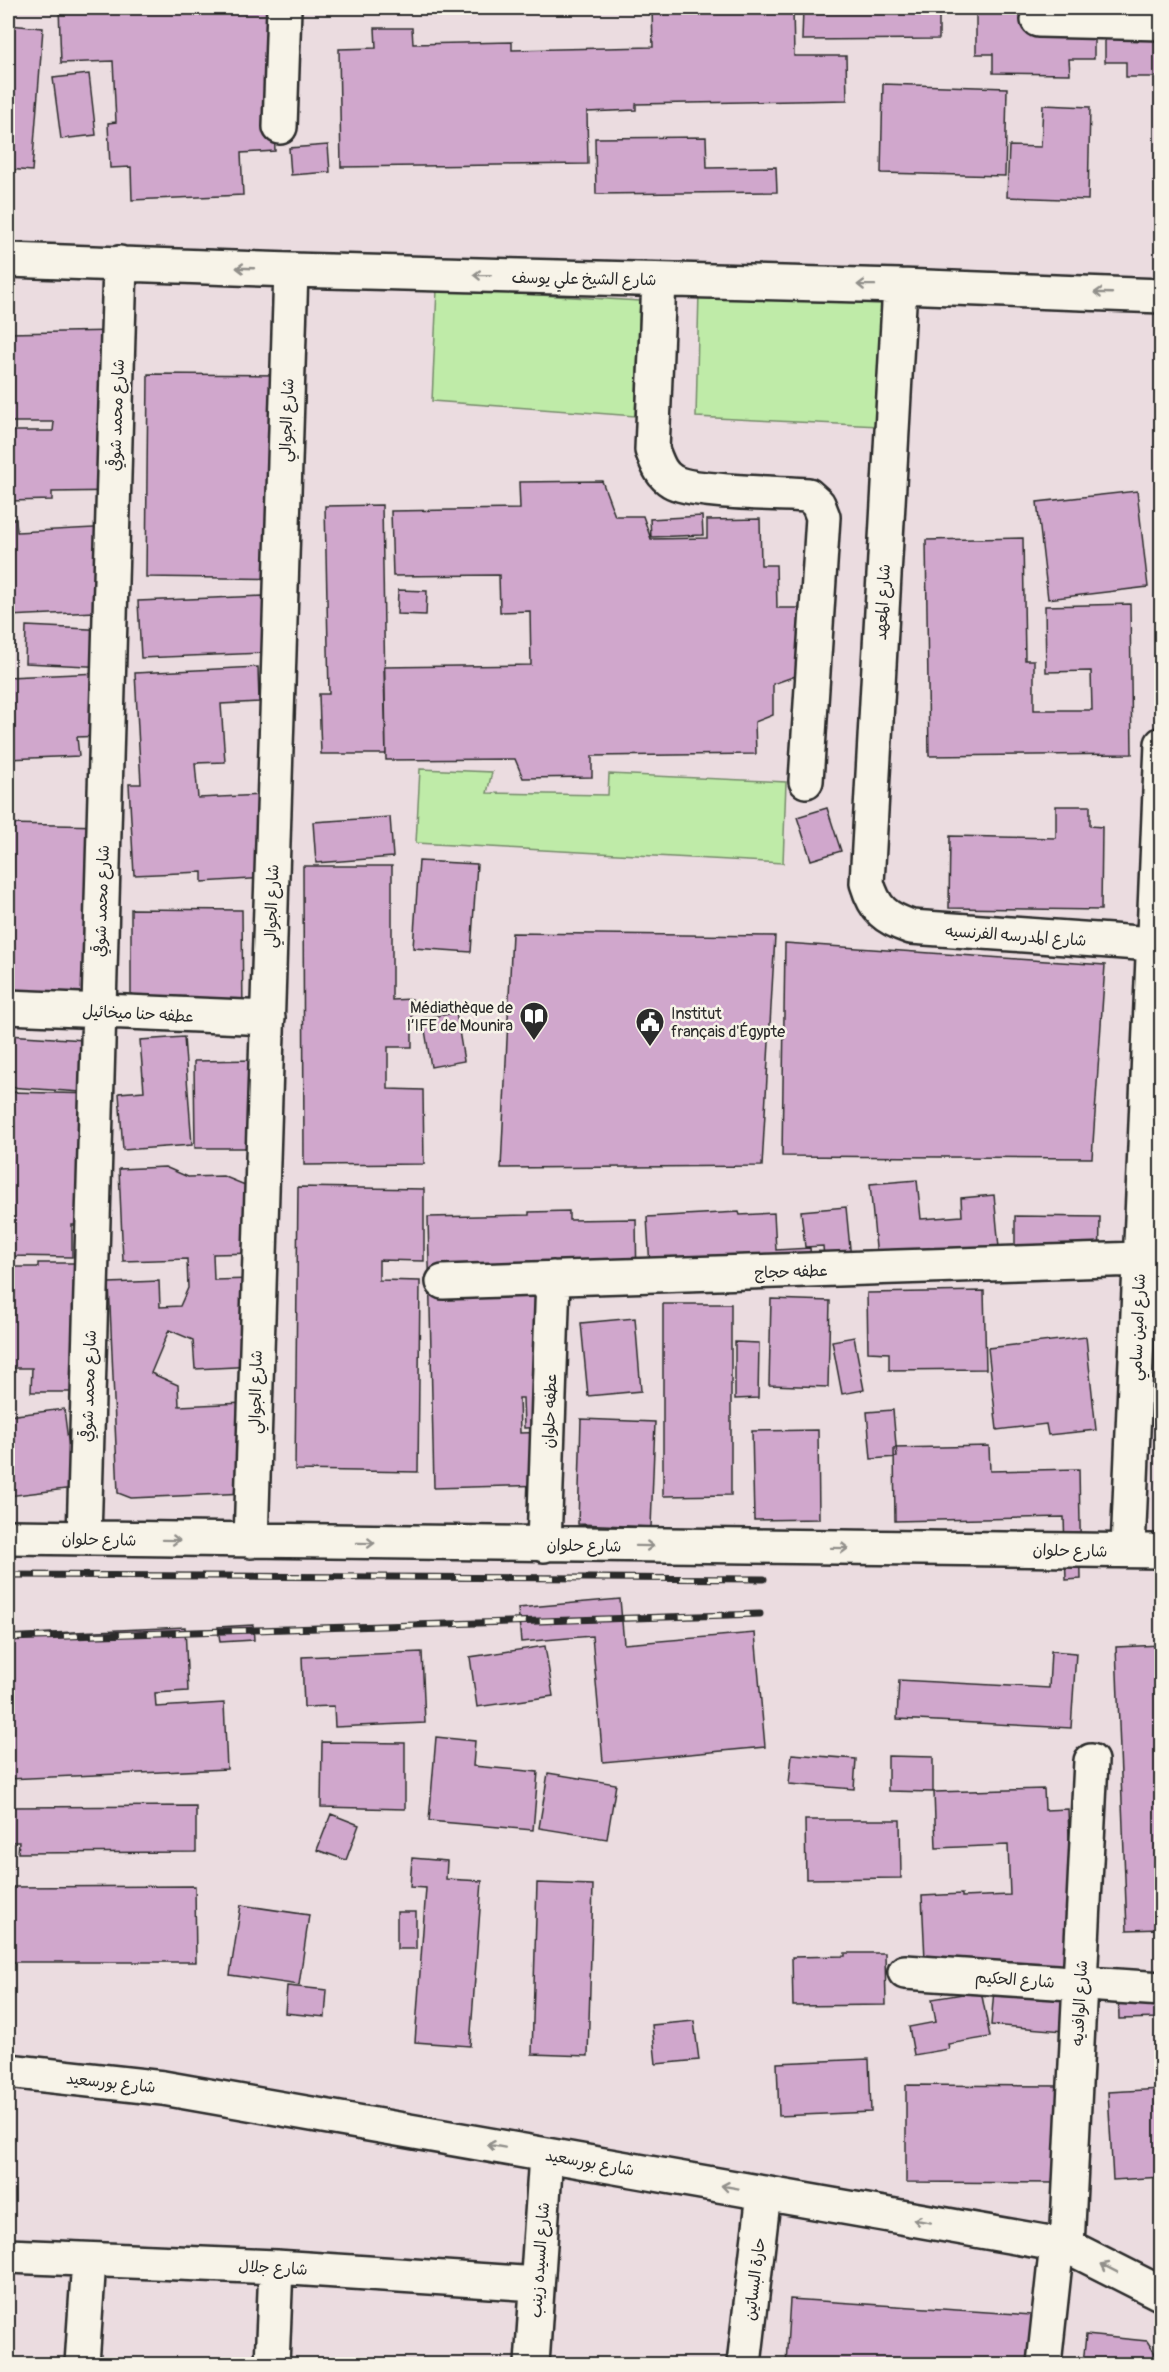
<svg xmlns="http://www.w3.org/2000/svg" width="1169" height="2372" font-family="Pangolin,'Playpen Sans Arabic',sans-serif">
<style>
.green{fill:#bfeba8;stroke:#758b6a;stroke-width:1.5}
.building{fill:#d0a7cc;stroke:#2b2b2b;stroke-width:1.5}
.lines{fill:none;stroke-linecap:round;stroke-linejoin:round}
.minor-casing{stroke:#2b2b2b;stroke-width:38}
.minor{stroke:#f7f3e8;stroke-width:33}
.rail-casing{stroke:#2b2b2b;stroke-width:7}
.rail{stroke:#f7f3e8;stroke-width:4.5;stroke-dasharray:14;stroke-linecap:butt}
.oneway{stroke:#918f8a}
.labels{text-anchor:middle;stroke-width:5;stroke-linejoin:round;paint-order:stroke}
.street-label{font-size:16px;fill:#2b2b2b;stroke:#f7f3e8}
.poi-label{font-size:16px;fill:#2b2b2b;stroke:#f7f3e8;text-anchor:end}
</style>
<rect width="100%" height="100%" fill="#ebdce0"/>
<filter id="ink" filterUnits="userSpaceOnUse"><feTurbulence type="fractalNoise" baseFrequency=".0167" numOctaves="2"/><feDisplacementMap in="SourceGraphic" scale="12" xChannelSelector="R" yChannelSelector="G"/><feConvolveMatrix kernelMatrix="1 2 1 2 8 2 1 2 1" color-interpolation-filters="sRGB"/></filter>
<g filter="url(#ink)">
<path class="green" d="M437 289 640 301 635 416 432 401Z
M699 291 888 299 879 426 696 417Z
M420 769 492 772 487 793 608 795 609 774 786 782 783 863 416 843Z"/>
<path class="building" d="M59 8H268L275 151 241 153 243 195 132 200 131 167 110 168 108 123 116 122 113 61 61 63Z
M652 8H793L794 56H846L847 100 636 104V110L587 112 588 164 341 167 339 49 376 48 375 28H412L413 44 512 42V50L653 47Z
M803 8H939V39L802 40Z
M976 8H1094V59H1069L1070 74 993 73V54H976Z
M1105 8H1162V77H1126V62H1105Z
M8 25 43 28 32 171 8 169Z
M89 74 96 135 61 139 53 78Z
M883 84 1007 88 1005 176 881 173Z
M1043 105 1090 107 1088 200 1007 197 1009 146 1041 147Z
M706 137 707 168 776 167 777 192 596 194 595 138Z
M328 145 330 172 291 175 289 148Z
M117 331 121 491 52 492V500L8 501V431H53L54 422H8V333Z
M148 374 295 375 294 579 146 577Z
M602 481 615 516H643L651 539 707 538V520L760 519 761 565H776L777 608H803L804 673 773 684V715L755 722 756 754 592 756V777L523 778 515 759 386 760 384 667 531 665 530 611 500 612 499 575 393 576 391 511 520 509 519 482Z
M1137 491 1148 587 1048 599 1037 502Z
M382 505 386 754H321L319 694H329L325 506Z
M702 516 703 535 651 537 650 519Z
M8 519H16L17 532 113 527 117 611 8 616Z
M1023 538 1025 660H1034V710H1092L1091 671 1046 672 1045 606 1130 604 1132 754 929 756 926 540Z
M398 590 427 591 426 615 397 614Z
M263 596 265 653 141 658 138 601Z
M26 626 110 630 108 667 25 663Z
M258 667 259 702 221 704 225 762 195 763 198 798 263 795 268 878 202 882V872L134 875 129 784H141L135 673Z
M99 673 102 736 77 737 79 756 8 759V677Z
M1056 806H1090V826L1102 827 1101 910 949 908 950 836 1056 838Z
M827 808 841 851 811 860 797 817Z
M390 817 393 857 316 863 313 822Z
M8 824 103 826 101 1004 8 1003Z
M419 861 477 864 471 952 413 948Z
M303 866H392V1000L412 999V1047H388V1089L423 1090 424 1164 304 1165Z
M131 909 242 910 243 1019H131Z
M512 933 775 936 762 1166 501 1168Z
M785 943 1105 965 1092 1158 782 1156Z
M456 1013 464 1061 431 1067 423 1018Z
M8 1035 99 1041 96 1093 8 1087Z
M184 1037 192 1145 123 1150 119 1093 144 1091 140 1040Z
M258 1060 259 1148H195L194 1061Z
M8 1092 98 1094 97 1225H72V1257L8 1256Z
M165 1167 188 1177 223 1176 255 1189 258 1253 213 1254 214 1280 252 1279 255 1366 195 1369 193 1340 169 1330 151 1373 178 1385 179 1406 244 1403 247 1493 131 1498 118 1493 109 1283 159 1281 160 1307 180 1306 188 1288 187 1259 123 1261 119 1169Z
M917 1180 921 1219 962 1216 961 1198 994 1195 1000 1258 878 1269 870 1184Z
M298 1187 424 1189V1261L379 1260V1280L420 1281 418 1472 295 1470Z
M846 1207 853 1280 826 1282 823 1246 805 1247 801 1211Z
M569 1211V1220L636 1219 637 1289 552 1290 555 1427 524 1428 523 1398H519L520 1433 551 1432V1485L434 1488 428 1217 529 1215V1212Z
M739 1212 740 1215 774 1213 776 1250 810 1248 812 1275 651 1284 647 1217Z
M1015 1216 1100 1217 1099 1275 1015 1274Z
M38 1263H79V1392H31L32 1368H8V1267H38Z
M984 1291 986 1369 889 1370V1353L868 1352 867 1293Z
M771 1299 830 1301 828 1387 769 1385Z
M663 1304H731V1495L663 1496Z
M635 1318 641 1391 588 1396 581 1323Z
M854 1337 864 1390 842 1394 832 1341Z
M1086 1337 1096 1430 1048 1435 1046 1424 997 1430 988 1348Z
M735 1342 759 1343 758 1398 735 1399Z
M64 1409 74 1488 8 1496V1416Z
M893 1410 897 1457 871 1459 867 1412Z
M581 1419 655 1422 651 1527 578 1524Z
M818 1430 819 1519 754 1520 752 1431Z
M989 1446 990 1471 1079 1469 1081 1579 1066 1580 1064 1517 895 1521 894 1448Z
M620 1599 624 1644 755 1633 765 1747 603 1762 592 1636 521 1642 518 1608Z
M253 1625 254 1640 220 1642 218 1627Z
M185 1627 188 1691 155 1693 156 1707 224 1703 227 1769 8 1779V1635Z
M1162 1645V1929L1127 1930 1116 1647Z
M545 1646 553 1696 477 1707 470 1657Z
M1051 1651 1076 1653 1071 1728 897 1719 899 1680 1049 1688Z
M422 1652 425 1723 335 1727 334 1706 304 1707 302 1657Z
M436 1737 475 1741 473 1766 538 1772 533 1830 429 1821Z
M322 1742 405 1743V1809L321 1807Z
M792 1754 856 1759 854 1789 789 1784Z
M888 1756 933 1757V1792L888 1791Z
M548 1773 616 1784 607 1839 539 1828Z
M1044 1789 1045 1810 1068 1809 1074 1976 926 1981 922 1896 962 1894V1897L1010 1895 1008 1845 936 1848 934 1792Z
M196 1806V1852L18 1853 19 1842H8V1807Z
M331 1814 359 1825 346 1860 317 1850Z
M805 1820H900L901 1878 806 1879Z
M412 1858 447 1861 446 1879 482 1881 470 2046 415 2042 426 1888 410 1887Z
M537 1883 593 1885 588 2056 532 2054Z
M195 1886 196 1962H8V1887Z
M241 1905 309 1915 299 1985 230 1975Z
M397 1912H416V1949H397Z
M845 1953H885L886 2005 793 2006 792 1957 845 1956Z
M1162 1980V2018L1119 2019 1118 1981Z
M287 1986 327 1990 325 2017 285 2013Z
M994 1990 1066 1996 1064 2031 991 2025Z
M981 1991 990 2037 948 2044 949 2049 914 2055 909 2027 936 2022 932 1999Z
M694 2021 699 2060 656 2064 652 2025Z
M869 2059 871 2112 779 2116 777 2063Z
M906 2085 1067 2086 1066 2183 906 2182Z
M1162 2089V2177L1113 2180 1108 2092Z
M790 2299 1046 2316 1043 2364H786Z
M1086 2335 1147 2341 1162 2364H1083Z"/>
<g class="lines">
<g class="minor-casing">
<path id="minor" d="M1038 20 1162 23
M280 127 284 8
M8 260 291 270 900 286 1162 296
M659 280 652 450C657 462 660 474 672 481 691 493 781 493 808 495L818 504 823 517 806 781
M900 286 867 883C875 910 885 918 911 927L1153 944
M8 1007 268 1018
M443 1282 1140 1259
M8 1537 1162 1551
M84 1538 120 263
M251 1541C262 1118 278 694 291 270
M544 1545 553 1278
M1128 1550 1162 744
M905 1972 1162 1989
M8 2071 163 2088 1067 2246 1162 2294
M1067 2246 1091 1761
M8 2256 276 2267 537 2284
M82 2364 89 2260
M272 2364 276 2267
M532 2364 546 2155
M744 2364 764 2193
M1044 2364 1057 2244"/>
</g>
<use href="#minor" class="minor"/>
<g class="rail-casing">
<path id="rail" d="M8 1575 764 1579
M8 1638 760 1614"/>
</g>
<use href="#rail" class="rail"/>
</g>
<defs><path id="oneway-shaft" d="M-6 0H5M1.5-3L5.5 0L1.5 3" fill="none" stroke-width="1.6" stroke-linecap="round" stroke-linejoin="round" transform="scale(1.5)"/></defs>
<g class="oneway">
<use href="#oneway-shaft" transform="translate(245 268) rotate(-178)"/>
<use href="#oneway-shaft" transform="translate(482 275) rotate(-179)"/>
<use href="#oneway-shaft" transform="translate(866 285) rotate(-179)"/>
<use href="#oneway-shaft" transform="translate(1103 293) rotate(-178)"/>
<use href="#oneway-shaft" transform="translate(171 1540) rotate(1)"/>
<use href="#oneway-shaft" transform="translate(366 1543) rotate(1)"/>
<use href="#oneway-shaft" transform="translate(645 1546) rotate(1)"/>
<use href="#oneway-shaft" transform="translate(840 1548) rotate(1)"/>
<use href="#oneway-shaft" transform="translate(496 2146) rotate(-170)"/>
<use href="#oneway-shaft" transform="translate(730 2187) rotate(-170)"/>
<use href="#oneway-shaft" transform="translate(922 2221) rotate(-170)"/>
<use href="#oneway-shaft" transform="translate(1109 2268) rotate(-153)"/>
</g>
</g>
<defs>
<g id="library-pin" transform="scale(1.5)"><path d="M0 17L-7.5 6A9.5 9.5 0 1 1 7.5 6Z" fill="#2b2b2b" stroke="#f7f3e8"/><path d="M-6-4Q-3-5.5-.7-3.5V5Q-3 3-6 4ZM6-4Q3-5.5 .7-3.5V5Q3 3 6 4Z" fill="#fff"/></g>
<g id="civic-pin" transform="scale(1.5)"><path d="M0 17L-7.5 6A9.5 9.5 0 1 1 7.5 6Z" fill="#2b2b2b" stroke="#f7f3e8"/><path d="M-.6-6.5H3V-4.5H.6V-3L4-1V1h2V6H-6V1h2V-1L-.6-3ZM-1.2 2.5V6h2.4V2.5Z" fill="#fff"/></g>
</defs>
<g fill-rule="evenodd">
<use href="#library-pin" x="534" y="1016"/>
<use href="#civic-pin" x="650" y="1022"/>
</g>
<g class="labels">
<g class="street-label">
<text transform="translate(584 278) rotate(1)" y="6">شارع الشيخ علي يوسف</text>
<text transform="translate(116 415) rotate(-88)" y="6">شارع محمد شوقي</text>
<text transform="translate(286 420) rotate(-88)" y="6">شارع الجوالي</text>
<text transform="translate(882 602) rotate(-87)" y="6">شارع المعهد</text>
<text transform="translate(101 901) rotate(-88)" y="6">شارع محمد شوقي</text>
<text transform="translate(271 906) rotate(-88)" y="6">شارع الجوالي</text>
<text transform="translate(1016 935) rotate(4)" y="6">شارع المدرسه الفرنسيه</text>
<text transform="translate(138 1013) rotate(3)" y="6">عطفه حنا ميخائيل</text>
<text transform="translate(791 1271) rotate(-2)" y="6">عطفه حجاج</text>
<text transform="translate(1137 1327) rotate(-88)" y="6">شارع امين سامي</text>
<text transform="translate(88 1386) rotate(-88)" y="6">شارع محمد شوقي</text>
<text transform="translate(255 1392) rotate(-89)" y="6">شارع الجوالي</text>
<text transform="translate(549 1411) rotate(-88)" y="6">عطفه حلوان</text>
<text transform="translate(99 1539) rotate(1)" y="6">شارع حلوان</text>
<text transform="translate(584 1545) rotate(1)" y="6">شارع حلوان</text>
<text transform="translate(1070 1550) rotate(1)" y="6">شارع حلوان</text>
<text transform="translate(1015 1979) rotate(4)" y="6">شارع الحكيم</text>
<text transform="translate(1079 2003) rotate(-87)" y="6">شارع الوافديه</text>
<text transform="translate(111 2082) rotate(6)" y="6">شارع بورسعيد</text>
<text transform="translate(590 2162) rotate(10)" y="6">شارع بورسعيد</text>
<text transform="translate(539 2260) rotate(-86)" y="6">شارع السيده زينب</text>
<text transform="translate(273 2267) rotate(3)" y="6">شارع جلال</text>
<text transform="translate(754 2279) rotate(-83)" y="6">حارة البساتين</text>
</g>
<g class="poi-label">
<text x="513" y="1013">Médiathèque de<tspan x="513" dy="18">l’IFE de Mounira</tspan></text>
<text x="671" y="1019" text-anchor="start">Institut<tspan x="671" dy="18">français d'Égypte</tspan></text>
</g>
</g>
<rect width="1169" height="2372" fill="none" stroke="#f7f3e8" stroke-width="30"/>
<rect x="15" y="15" width="1139" height="2342" fill="none" stroke="#2b2b2b" stroke-width="2" filter="url(#ink)"/>
</svg>
